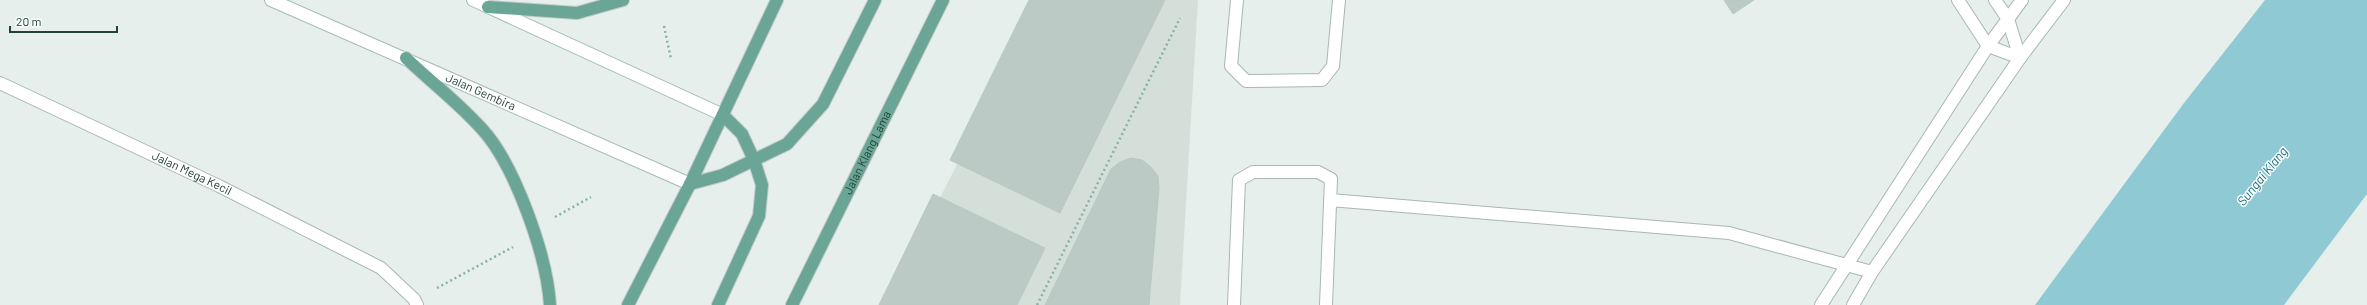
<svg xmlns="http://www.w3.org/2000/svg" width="2367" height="305" font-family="Barlow,sans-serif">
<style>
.built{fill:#d4dfda}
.water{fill:#8ec9d4}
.building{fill:#bbcac4;stroke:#b8c9c2}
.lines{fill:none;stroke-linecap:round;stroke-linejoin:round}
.lane-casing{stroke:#a8b8b2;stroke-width:14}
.street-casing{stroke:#a8b8b2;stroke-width:14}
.secondary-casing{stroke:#a4bbb3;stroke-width:14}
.primary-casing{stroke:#c2cac8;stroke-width:14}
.path{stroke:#86b3a5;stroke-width:2.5;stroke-dasharray:2 3;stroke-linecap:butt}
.lane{stroke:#fff;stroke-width:12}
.street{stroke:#fff;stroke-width:12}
.secondary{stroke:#fff;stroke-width:12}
.primary{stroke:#6aa596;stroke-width:12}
.labels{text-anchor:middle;stroke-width:3;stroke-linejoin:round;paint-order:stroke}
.street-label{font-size:12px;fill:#24423a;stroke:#f7fbf9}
.water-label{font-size:13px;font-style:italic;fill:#1c6f80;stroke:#f7fbf9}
</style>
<rect width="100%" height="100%" fill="#e6efeb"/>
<path class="built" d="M1040 0H1198L1180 305H886Z"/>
<path class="water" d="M2265 0H2367V194L2284 305H2035L2184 103Z"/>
<path class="building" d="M1029 0H1165L1060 213 950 160Z
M1724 0H1754L1733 14Z
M1131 158 1142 160 1151 167 1158 176 1159 188 1149 305H1045L1111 169 1120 162Z
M933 194 1045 248 1017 305H879Z"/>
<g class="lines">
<g class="lane-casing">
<path id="lane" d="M1237 0 1231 66 1246 81 1322 80 1333 66 1339 0
M1330 200 1729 233 1872 272
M1234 305 1239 180 1253 172H1318L1331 179 1326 305"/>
</g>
<g class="street-casing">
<g id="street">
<path d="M1958 0 1988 46 2020 58"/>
<path d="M1995 0 2008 19 2020 58"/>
<path id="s1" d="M0 83 219 186 381 268 414 299 417 305"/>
<path d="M1821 305 1988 46 2022 0"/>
<path d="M1853 305 1872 272 2020 58 2064 0"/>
</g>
</g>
<g class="secondary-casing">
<g id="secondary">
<path id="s2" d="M271 0 690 184"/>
<path d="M473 0 723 115"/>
</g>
</g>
<g class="primary-casing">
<g id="primary">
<path d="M488 7 577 13 623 0"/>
<path d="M406 58C431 82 459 103 482 129 515 165 547 256 550 305"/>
<path d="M690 184 723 175 787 144 823 104 875 0"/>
<path d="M628 305 690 184 777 0"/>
<path d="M718 305 759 216 762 185 754 160 742 134 723 115"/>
<path id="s3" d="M792 305 943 0"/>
</g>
</g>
<path class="path" d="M664 26 671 59
M555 217 591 197
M437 288 513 247
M1037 305 1180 18"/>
<use href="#lane" class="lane"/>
<use href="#street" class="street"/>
<use href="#secondary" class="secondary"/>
<use href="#primary" class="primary"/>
</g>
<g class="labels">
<g class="street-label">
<text dy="4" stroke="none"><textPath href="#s2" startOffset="229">Jalan Gembira</textPath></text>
<text dy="4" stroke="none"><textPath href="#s3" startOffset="170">Jalan Klang Lama</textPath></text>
<text dy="4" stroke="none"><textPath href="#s1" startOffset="212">Jalan Mega Kecil</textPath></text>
</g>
<g class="water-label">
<text transform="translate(2262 176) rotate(-51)" y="5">Sungai Klang</text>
</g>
</g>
<path d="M10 26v6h107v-6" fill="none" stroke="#24423a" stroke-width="2"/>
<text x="16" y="26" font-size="12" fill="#24423a" stroke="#f7fbf9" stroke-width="3" paint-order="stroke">20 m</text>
</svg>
